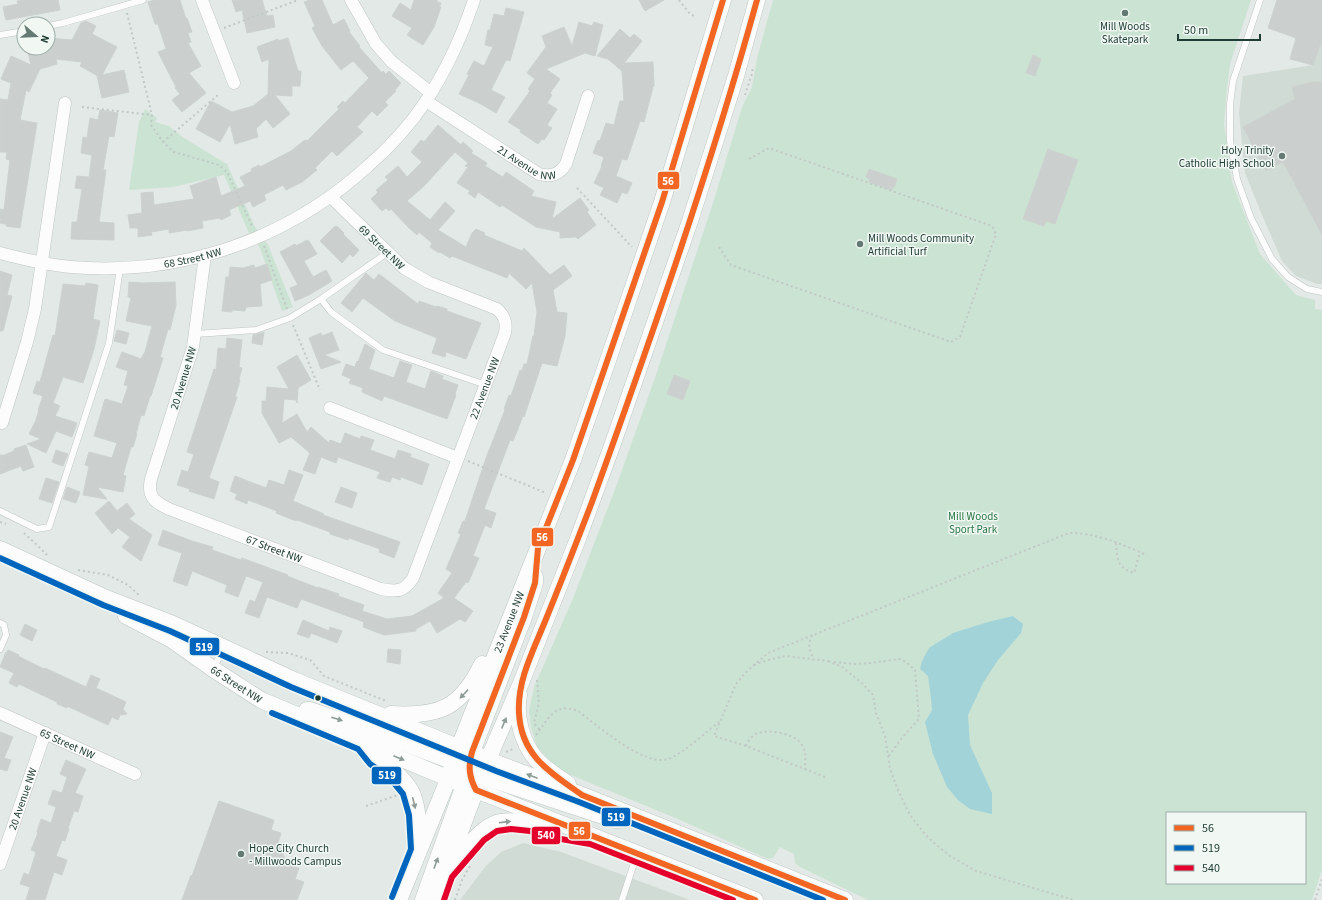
<svg xmlns="http://www.w3.org/2000/svg" width="1322" height="900" font-family="'Source Sans 3',sans-serif">
<style>
.built{fill:#d1dbd6}
.green{fill:#cbe3d2;fill-rule:evenodd}
.water{fill:#a2d3d9}
.building{fill:#cbd0ce;stroke:#ccd2cf}
.lines{fill:none;stroke-linecap:round;stroke-linejoin:round}
.service-casing{stroke:#c0c6c3;stroke-width:7}
.minor-casing{stroke:#c0c6c3;stroke-width:13}
.secondary-casing{stroke:#bec7c3;stroke-width:17}
.path{stroke:#c0c9c6;stroke-width:2;stroke-dasharray:2 3;stroke-linecap:butt}
.service{stroke:#fbfcfb;stroke-width:6}
.minor{stroke:#fbfcfb;stroke-width:12}
.secondary{stroke:#fbfcfb;stroke-width:16}
.bus-1-casing{stroke:#f1f8f4;stroke-width:9}
.bus-2-casing{stroke:#f1f8f4;stroke-width:9}
.bus-3-casing{stroke:#f1f8f4;stroke-width:9}
.bus-1{stroke:#f26522;stroke-width:6}
.bus-2{stroke:#0065bd;stroke-width:6}
.bus-3{stroke:#e4002b;stroke-width:6}
.oneway{fill:#8e9c98}
.poi-dot{fill:#647973;stroke:#f1f8f4;stroke-width:1.5}
.bus-dot{fill:#203d35;stroke:#f1f8f4;stroke-width:1.5}
.labels{text-anchor:middle;stroke-width:3;stroke-linejoin:round;paint-order:stroke}
.poi-label{font-size:11px;fill:#203d35;stroke:#f1f8f4;text-anchor:start}
.street-label{font-size:11px;fill:#203d35;stroke:#f1f8f4}
.park-label{font-size:11px;fill:#297545;stroke:#f1f8f4}
.line-badge{stroke:#f1f8f4;stroke-width:1.5}
.badge-label{font-size:11px;text-anchor:middle;font-weight:bold;fill:#fff}
</style>
<rect width="100%" height="100%" fill="#e3e9e6"/>
<path class="built" d="M1320 45 1322 46V284H1317L1296 276 1282 261 1262 215 1245 173 1239 113 1243 76 1313 65Z
M523 843 561 852 690 900H460L485 867 501 852Z"/>
<path class="green" d="M773 0H1251L1230 64 1227 87 1224 124 1232 182 1260 254 1296 295 1315 300V309L1322 310V870L1312 900H868L800 867 795 863 794 854 780 847 773 858 768 859 678 819 566 773 553 764 537 747 531 727 529 711 534 687 572 601 617 484 656 375 713 203 742 107 752 87 757 58ZM1167 813H1305V883H1167Z
M145 109 157 118 155 122 169 126 184 138 227 164 255 227 268 245 293 307 282 311 260 248 248 231 224 175 173 187 129 190 139 122Z"/>
<path class="water" d="M1013 616 1023 624 1021 633 998 660 983 683 968 715 970 745 992 793V814L970 809 958 800 947 787 933 754 925 722 932 710 931 698 928 676 920 669 922 661 929 648 953 633 988 622Z"/>
<path class="building" d="M22 0H58L60 10 6 20 3 7 18 4 17 1Z
M154 0H180L186 19 187 18 192 32 188 33 191 42 188 43 201 66 189 73 206 93 182 112 172 100 180 94 175 88 176 87 158 52 166 49 158 24H155L148 2Z
M232 0H262L267 16 273 15 275 27 247 33 242 10 236 12Z
M310 0H322L333 25 344 19 350 31 349 32 360 46 359 47 382 73 383 71 386 74 389 71 401 83 395 90 396 91 385 102 388 105 377 116 372 111 357 127 363 132 337 156 332 151 315 168 317 170 302 182 286 190 283 185 264 195 266 200 253 207 250 201 229 210 231 215 221 220 220 218 202 221 203 228 187 231V230L169 233V229L151 232 152 235 138 237V228H130L128 215 142 213 141 193 153 192 154 205 194 199 190 186 216 177 221 196 245 186 240 177 252 171 251 169 259 165 260 167 291 151 305 140 307 141 339 109 337 107 343 101 345 103 369 78 353 61 341 70 322 46 312 28 315 26 304 2Z
M414 0H437V2L441 3 439 7H441L434 27 423 45 407 35 412 28 392 16 400 3 411 10Z
M639 0H664L645 11Z
M1277 0H1322V46L1320 45 1313 65 1290 59 1296 38 1268 28Z
M506 8 524 12 510 61 506 60 491 90 505 97 496 113 481 104 459 94 469 75 467 74 474 61 484 66 493 47 485 45 488 30H490L494 14 504 16Z
M86 21 96 26 92 34 117 47 102 75 124 70 129 92 102 98 97 76H98L80 66 82 62 56 59 57 64 40 69 29 92 26 90 20 120 37 123 20 228 6 226V224L0 223V209L4 210 10 160 6 159 7 152H0V99L8 100 11 83 1 79 11 56 31 65 27 48H48V38L72 40 81 23Z
M579 22 592 26 594 22 603 25 595 56 585 53 546 69 560 79 550 93 552 95 547 103 557 109 547 125 552 128 544 140 542 139 538 144 520 132 521 130 508 122 530 91 528 89 535 79 527 73 546 47 542 36 564 27 572 46Z
M620 29 630 38 634 34 642 41 624 63 653 62 654 86 653 87 644 122 640 121 627 160 622 159 616 176 632 183 627 194 622 192 617 203 600 195 604 188 594 183 602 166H601L604 157 593 153 598 140 600 141 606 123 614 125 620 101H624L622 71 608 59 597 56Z
M288 38 298 71H301L300 86H292V96L275 95 290 114 273 128 266 119 256 129 258 137 235 144 230 124 220 142 196 129 211 101 232 112 253 106 268 94 269 59 262 62 257 47 278 39V41Z
M1033 55 1041 59 1035 76 1026 73Z
M1312 82H1322V235L1283 162 1266 171 1243 127 1295 99 1292 87Z
M100 110 118 113 114 137 109 136 103 170H106L99 222 114 223V240L71 239 72 222H77L82 189 75 188 77 176 89 177 92 155 81 153 83 137 87 138 90 118 98 120Z
M438 125 461 145 463 142 473 151 471 153 487 163 485 166 503 177 506 172 534 191 531 196 556 202 552 219 580 198 589 210 587 212 596 225 578 239 576 237 560 238V232L536 227 502 205 500 207 478 192 475 198 468 193 470 191 457 183 468 167 465 166 468 163 455 152 425 185 407 201 430 220 445 202 455 211 438 230 466 247 472 233 476 229 485 233 484 235 522 251 524 248 550 275 564 265 572 276 553 290 557 312 567 313 565 336 557 366 542 363 524 417 523 416 513 441 510 440 484 509 496 513 491 528 485 525 473 556 479 558 468 583 466 582 454 598 473 611 465 622 460 619 437 633 430 621 416 629V631L384 635 363 627 364 622 301 599 297 608 267 597 259 618 245 613 250 600 255 602 263 582 246 576 238 597 225 592 227 585 192 571 187 586 173 581 182 553 158 545 163 530 192 541 213 547 212 550 241 560 242 558 288 575 287 576 318 588V587L339 594 338 596 364 605 362 611 387 619 412 616 444 598 438 593 452 573 446 569 461 534 458 533 463 521H465L486 458 505 410 504 409 509 395 511 396 520 370 522 371 524 364H527L533 336H534L537 312 532 283 526 289 509 273 507 278 452 256 450 258 440 252 439 253 430 247 432 243 419 232 417 235 408 227 391 209 389 211 386 208 382 211 371 199 378 192 376 190 388 180 385 177 398 166 407 177 422 162 411 152 421 140 424 142Z
M1048 149 1078 160 1055 224 1046 221 1044 226 1023 219Z
M869 169 897 179 894 188 893 187 892 190 869 182 870 179 866 177Z
M335 226 336 227 337 226 344 233 343 234 359 250 353 257 350 254 342 263 320 241Z
M307 240 309 241 317 254 304 261 313 277 326 270 332 281 309 295 295 301 290 288 298 285 280 252 295 244 296 246Z
M267 264 272 280 260 284 262 306 246 307 245 311 232 310V312L222 311 226 277H229L230 267 243 268 254 265 255 268Z
M0 271 12 275 7 295 12 296 3 331H0Z
M366 273 374 280 379 274 418 304 419 301 436 307 437 306 447 309V311L481 323 466 359 446 352 445 357 432 353 437 338 395 321 363 298 352 312 341 303Z
M129 282 142 283 175 282 176 305 170 330 168 329 160 357 163 358 151 396H150L144 416 141 415 136 434H137L133 447H131L123 475 126 476 123 492 97 487 107 499 83 495 89 466 85 465 89 452 112 458 117 443 94 436 101 413 105 399 122 404 128 386 124 385 128 371 116 367 122 352 141 359 145 352 152 326 126 321 131 298 128 297Z
M86 283 98 285 93 319 100 321 94 349 83 383 63 377 53 403 60 406 55 416 77 423 72 437 56 431 46 453 27 444 41 439 29 434 36 420 39 410H38L43 396 33 393 37 381 40 382 53 335 55 336 63 284 85 286Z
M117 330 129 333 126 344 114 341Z
M264 332 262 345 252 343 253 335Z
M332 332 339 350 324 355 341 362 321 369 309 338 321 333 322 336Z
M227 338 242 340 239 367 242 368 239 379 240 380 235 397H237L209 478 219 482 214 499 189 491 190 489 177 485 182 470 188 472 194 454 187 452 214 369 216 370 218 348 226 349Z
M365 344 375 350 369 369 394 378 400 361 412 365 406 382 425 389 431 371 443 376 442 379 458 385 455 394 456 395 447 419 384 396 382 401 362 392 363 388 349 383 351 379 342 375 346 364 355 367 357 361 358 362Z
M297 355 311 380 298 388 297 403 296 400 284 399 282 423 297 414 307 432 311 427 329 443 330 440 341 444 345 433 360 439 361 436 374 440 370 450 395 459 398 450 411 454 410 457 429 464 422 485 401 477 400 480 392 477 390 482 377 478 380 472 338 457 336 463 321 457 315 474 303 470 310 453 291 437 279 443 262 413V401H266L267 387 289 389 277 367Z
M674 375 690 381 683 400 667 394Z
M26 445 34 467 23 471 21 466 0 474V455H4L14 451V449Z
M56 450 68 454 63 466 52 462Z
M289 470 303 475 293 501 324 514 323 515 400 542 394 558 379 552 380 549 349 538 348 540 330 534V532L297 520 296 521 276 513 277 511 248 500 247 504 235 499 237 494 230 491 235 476 266 488 269 480 284 485Z
M46 478 59 482 52 503 39 499Z
M67 487 80 492 76 503 63 499Z
M341 487 357 493 352 508 335 502Z
M109 501 117 511 127 503 135 514 129 519 152 535 141 561 122 547 130 537 118 528 112 534 95 513Z
M303 620 329 631 330 627 342 631 337 643 311 633 309 638 297 634Z
M25 624 37 630 32 641 20 635Z
M388 649 401 650 400 664 387 662Z
M8 650 19 655 18 656 44 669 45 668 86 687 91 675 100 679 96 688 126 702 123 709 127 714 120 715 118 720 112 717 108 725 67 706V708L57 704V702L19 684 17 687 9 683 14 673 0 667 6 652 7 653Z
M0 732 13 737 4 758 11 760 7 771 0 769Z
M66 760 86 769 75 793 83 796 81 802 78 812 74 811 68 828 69 829 65 841 62 840 56 856 67 860 62 875 54 872 45 900H26L30 887 20 884 24 873 29 875 36 852 31 850 38 833 37 832 41 819 51 823 56 807 48 804 53 790 62 793 67 777 60 774Z
M219 801 274 820 271 830 281 833 278 843 288 865 299 868 295 879 304 882 297 900H182L191 875 192 876Z"/>
<g class="lines">
<g class="service-casing">
<path id="service" d="M1260 0 1233 81 1230 104V141L1237 179 1251 218 1272 259 1288 277 1307 289 1322 292
M48 26 63 23 143 0
M0 35 24 31
M321 299 331 312 383 350 486 385
M195 334 256 330 290 318 321 299 387 253
M0 511 37 529 49 527 109 343 120 268
M0 623 4 625 6 635 0 649
M214 668 223 648
M622 900 637 854"/>
</g>
<g class="minor-casing">
<g id="minor">
<path d="M202 0 234 83"/>
<path d="M351 0 376 44 392 62 431 93"/>
<path id="s1" d="M426 101 539 174C551 177 559 175 566 164L588 96"/>
<path id="s2" d="M0 253C23 259 47 265 71 267 181 276 287 240 368 166 390 147 410 125 426 101 447 69 462 36 474 0"/>
<path id="s3" d="M205 255 193 347 151 479C147 496 154 502 169 509L381 589C396 592 404 592 413 578L505 333C507 323 505 316 497 309L428 282 404 268 331 197"/>
<path d="M330 408 458 458"/>
<path d="M2 423 27 342 35 309 65 103"/>
<path id="s4" d="M0 713 135 774"/>
<path id="s5" d="M0 864 45 733"/>
</g>
</g>
<g class="secondary-casing">
<g id="secondary">
<path d="M0 549 106 598 173 624 294 680 499 764 582 795 845 900"/>
<path id="s6" d="M126 616 172 640 213 669 261 700 476 790 755 900"/>
<path d="M519 695C515 716 522 743 536 759 545 769 557 776 568 784"/>
<path d="M307 710H310L383 735 454 762 463 763"/>
<path d="M391 714C439 717 461 708 482 664"/>
<path d="M369 750C377 759 387 764 395 772 400 777 407 784 411 791 419 807 418 828 419 846"/>
<path d="M471 775 481 776 615 820 637 819"/>
<path d="M476 790C469 777 468 766 472 752L524 617 535 583V577"/>
<path d="M452 866C464 852 477 832 494 824 508 817 535 824 549 828"/>
<path id="s7" d="M399 900 445 787 459 747 573 460 607 363 662 202 723 0"/>
<path d="M423 900 464 785 462 775"/>
<path d="M435 900 481 776 521 683 579 536 612 446 690 221 736 76 757 0"/>
</g>
</g>
<path class="path" d="M679 0 690 14 696 17
M127 13 152 115 151 125 163 142 174 152 219 165 227 172 253 228
M224 28 298 0
M745 95 752 74 753 66
M82 107 152 115
M163 142 218 95
M577 188 632 247
M264 246 287 309
M719 247 731 265 951 342 960 337 996 234 992 226 769 148 749 159
M293 325 320 390
M468 461 546 493
M0 522 6 524
M24 533 39 547 47 555
M1116 543C1117 560 1117 567 1134 573L1140 552
M78 570 108 575 128 585 140 596
M812 635C808 643 808 651 814 658
M266 652 288 653 310 660 324 676 386 701
M828 661 842 667 862 683 873 695 876 713 885 736 890 769 898 790 910 815 924 833 933 842 950 856 976 871 1074 900
M834 662 854 664 870 663 900 659 906 662 915 670 919 719 902 738 888 757
M754 665 768 660 785 656 828 661
M537 680 539 703 534 723 540 730
M536 735C549 719 553 702 578 711 597 725 644 767 668 759 684 753 706 732 720 721
M746 746C748 741 752 735 758 733 770 729 796 734 802 745 807 753 805 761 805 769
M506 752 515 748
M825 777 746 746 714 736 736 684 745 673 768 653 1069 533C1094 532 1124 545 1147 555
M366 806 398 795
M455 900 462 880 470 866
M1315 900 1322 879"/>
<use href="#service" class="service"/>
<use href="#minor" class="minor"/>
<use href="#secondary" class="secondary"/>
<g class="bus-1-casing">
<path id="bus-1" d="M723 0 662 202 573 460 538 548 535 583 524 617 472 752C468 766 469 777 476 790L755 900
M757 0C710 170 652 336 592 502 577 541 562 580 546 619 534 649 517 680 519 713 521 756 551 773 582 795L845 900"/>
</g>
<g class="bus-2-casing">
<path id="bus-2" d="M0 558 103 605 170 631 291 687 496 771 579 802 823 900
M272 713 358 749 370 764 389 777 403 794 409 815 411 849 392 897"/>
</g>
<g class="bus-3-casing">
<path id="bus-3" d="M444 900 452 877 484 840 497 831 511 829 530 831 555 838 590 844 733 900"/>
</g>
<use href="#bus-1" class="bus-1"/>
<use href="#bus-2" class="bus-2"/>
<use href="#bus-3" class="bus-3"/>
</g>
<defs><path id="oneway-solid" d="M-6-.8H1V-3.2L6.5 0L1 3.2V.8H-6Z"/></defs>
<g class="oneway">
<use href="#oneway-solid" transform="translate(464 694) rotate(133)"/>
<use href="#oneway-solid" transform="translate(337 719) rotate(18)"/>
<use href="#oneway-solid" transform="translate(504 723) rotate(-67)"/>
<use href="#oneway-solid" transform="translate(399 758) rotate(23)"/>
<use href="#oneway-solid" transform="translate(532 776) rotate(-159)"/>
<use href="#oneway-solid" transform="translate(414 803) rotate(76)"/>
<use href="#oneway-solid" transform="translate(505 822) rotate(-7)"/>
<use href="#oneway-solid" transform="translate(436 863) rotate(-70)"/>
</g>
<g class="poi-dot">
<circle cx="1125" cy="13" r="4"/>
<circle cx="1282" cy="156" r="4"/>
<circle cx="860" cy="244" r="4"/>
<circle cx="241" cy="854" r="4"/>
</g>
<circle class="bus-dot" cx="318" cy="698" r="3.5"/>
<g class="labels">
<g class="poi-label">
<text x="1125" y="30" text-anchor="middle">Mill Woods<tspan x="1125" dy="13">Skatepark</tspan></text>
<text x="1274" y="154" text-anchor="end">Holy Trinity<tspan x="1274" dy="13">Catholic High School</tspan></text>
<text x="868" y="242">Mill Woods Community<tspan x="868" dy="13">Artificial Turf</tspan></text>
<text x="249" y="852">Hope City Church<tspan x="249" dy="13">- Millwoods Campus</tspan></text>
</g>
<g class="street-label">
<text dy="4" stroke="none"><textPath href="#s1" startOffset="119">21 Avenue NW</textPath></text>
<text transform="translate(382 247) rotate(44)" y="4">69 Street NW</text>
<text dy="4" stroke="none"><textPath href="#s2" startOffset="195">68 Street NW</textPath></text>
<text transform="translate(183 378) rotate(-73)" y="4">20 Avenue NW</text>
<text dy="4" stroke="none"><textPath href="#s3" startOffset="737">22 Avenue NW</textPath></text>
<text dy="4" stroke="none"><textPath href="#s3" startOffset="383">67 Street NW</textPath></text>
<text dy="4" stroke="none"><textPath href="#s7" startOffset="299">23 Avenue NW</textPath></text>
<text dy="4" stroke="none"><textPath href="#s6" startOffset="130">66 Street NW</textPath></text>
<text dy="4" stroke="none"><textPath href="#s4" startOffset="74">65 Street NW</textPath></text>
<text dy="4" stroke="none"><textPath href="#s5" startOffset="69">20 Avenue NW</textPath></text>
</g>
<g class="park-label">
<text x="973" y="520">Mill Woods<tspan x="973" dy="13">Sport Park</tspan></text>
</g>
</g>
<g class="line-badge">
<rect x="657" y="171" width="23" height="19" rx="4" fill="#f26522"/>
<rect x="531" y="527" width="23" height="20" rx="4" fill="#f26522"/>
<rect x="189" y="637" width="31" height="19" rx="4" fill="#0065bd"/>
<rect x="371" y="766" width="31" height="19" rx="4" fill="#0065bd"/>
<rect x="601" y="807" width="30" height="20" rx="4" fill="#0065bd"/>
<rect x="568" y="821" width="23" height="19" rx="4" fill="#f26522"/>
<rect x="531" y="826" width="30" height="19" rx="4" fill="#e4002b"/>
</g>
<g class="badge-label">
<text x="668" y="185">56</text>
<text x="542" y="541">56</text>
<text x="204" y="651">519</text>
<text x="387" y="779">519</text>
<text x="616" y="821">519</text>
<text x="579" y="835">56</text>
<text x="546" y="839">540</text>
</g>
<rect x="1166" y="812" width="140" height="72" fill="#f1f8f4" stroke="#9dada8"/>
<rect x="1174" y="825" width="20" height="6" fill="#f26522" stroke="#9dada8"/>
<text x="1202" y="832" font-size="12" fill="#203d35">56</text>
<rect x="1174" y="845" width="20" height="6" fill="#0065bd" stroke="#9dada8"/>
<text x="1202" y="852" font-size="12" fill="#203d35">519</text>
<rect x="1174" y="865" width="20" height="6" fill="#e4002b" stroke="#9dada8"/>
<text x="1202" y="872" font-size="12" fill="#203d35">540</text>
<g transform="translate(36 36) rotate(109)"><circle r="19" fill="#f1f8f4" stroke="#9dada8"/>
<path d="M0-3L7 15L0 10L-7 15Z" fill="#647973"/>
<text y="-6" font-size="11" font-weight="bold" text-anchor="middle" fill="#203d35">N</text>
</g>
<path d="M1178 34v6h82v-6" fill="none" stroke="#203d35" stroke-width="2"/>
<text x="1184" y="34" font-size="12" fill="#203d35" stroke="#f1f8f4" stroke-width="3" paint-order="stroke">50 m</text>
</svg>
